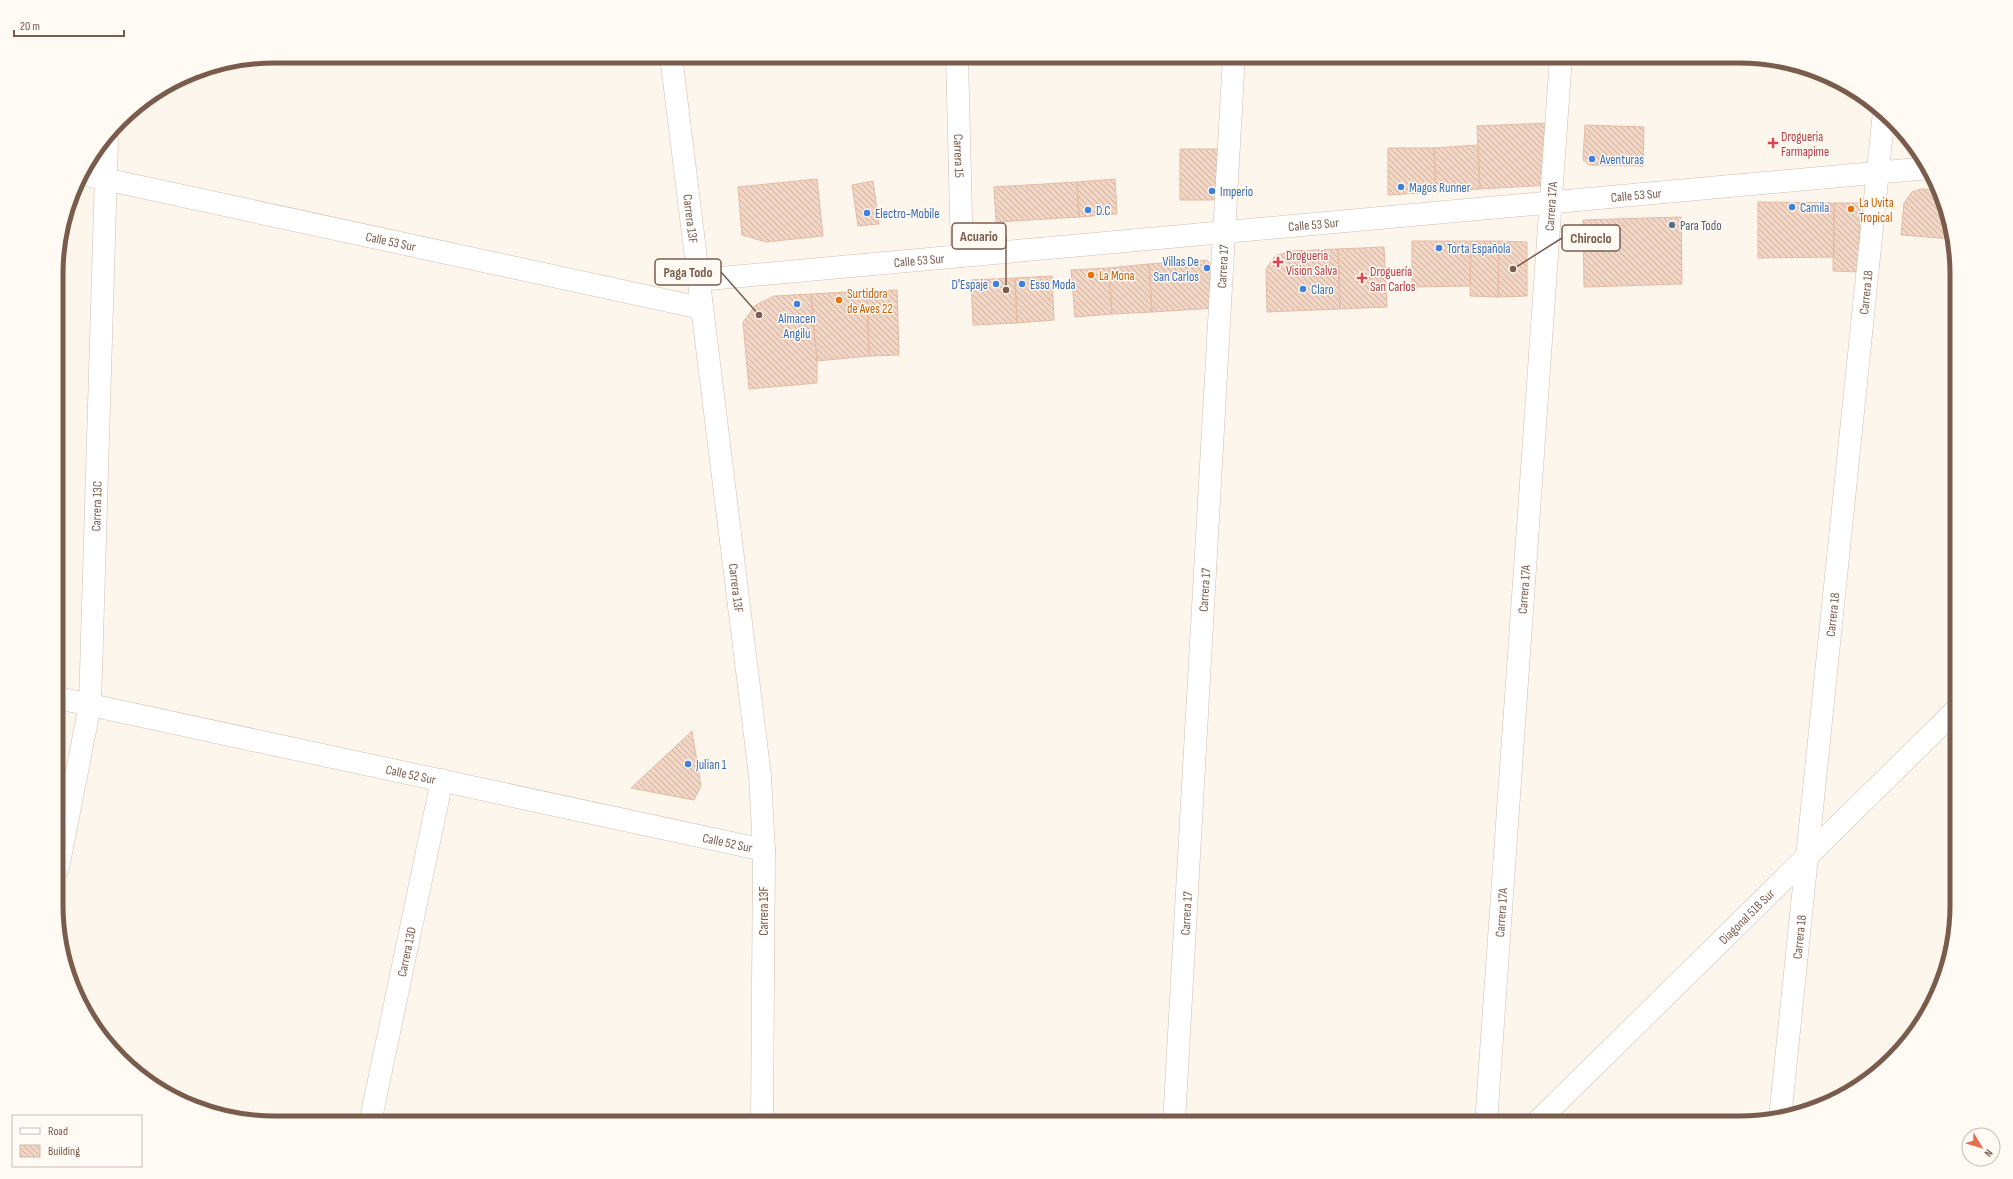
<svg xmlns="http://www.w3.org/2000/svg" width="2013" height="1179" font-family="'Sofia Sans Condensed',sans-serif">
<style>
.building{fill:url(#building-back-hatch);stroke:#e6bba3}
.lines{fill:none;stroke-linecap:round;stroke-linejoin:round}
.minor-casing{stroke:#d1beb0;stroke-width:23}
.tertiary-casing{stroke:#d1beb0;stroke-width:23}
.minor{stroke:#fff;stroke-width:22}
.tertiary{stroke:#fff;stroke-width:22}
.health-dot{fill:#e0444e;stroke:#fffaf3;stroke-width:1.5}
.shop-dot{fill:#3f7fe0;stroke:#fffaf3;stroke-width:1.5}
.food-dot{fill:#e8710a;stroke:#fffaf3;stroke-width:1.5}
.service-dot{fill:#5c6f8a;stroke:#fffaf3;stroke-width:1.5}
.labels{text-anchor:middle;stroke-width:3;stroke-linejoin:round;paint-order:stroke}
.health-label{font-size:13px;fill:#be3a42;stroke:#fffaf3;text-anchor:start}
.street-label{font-size:13px;fill:#7a5c4d;stroke:#fffaf3}
.shop-label{font-size:13px;fill:#366cbe;stroke:#fffaf3;text-anchor:start}
.food-label{font-size:13px;fill:#c56008;stroke:#fffaf3;text-anchor:start}
.service-label{font-size:13px;fill:#4e5e75;stroke:#fffaf3;text-anchor:start}
.rim{fill:none;stroke:#7a5c4d;stroke-width:5}
.leader{fill:none;stroke:#7a5c4d;stroke-width:1.5}
.callout-dot{fill:#7a5c4d;stroke:#fffaf3;stroke-width:1.5}
.callout{fill:#fffaf3;stroke:#7a5c4d;stroke-width:1.5}
.callout-label{font-size:14px;text-anchor:middle;font-weight:bold;fill:#7a5c4d}
</style>
<defs>
<pattern id="building-back-hatch" width="6" height="6" patternUnits="userSpaceOnUse"><rect width="6" height="6" fill="#f3d5c3"/><path d="M-1 5l2 2M0 0l6 6M5-1l2 2" fill="none" stroke="#cab0a1"/></pattern>
</defs>
<rect width="100%" height="100%" fill="#fdf6ec"/>
<path class="building" d="M1548 123 1550 185 1480 189 1477 126Z
M1585 125 1644 127 1643 166 1589 165 1583 160Z
M1478 145 1480 189 1436 192 1434 148Z
M1388 148H1434L1436 192 1388 195Z
M1180 149H1221V193L1213 200H1180Z
M817 179 823 236 766 242 742 235 738 187Z
M1115 179 1117 214 1079 217 1077 182Z
M873 181 879 224 858 226 852 185Z
M1077 182 1079 217 996 222 994 187Z
M1921 189 1939 190 1946 204 1953 239 1901 235 1904 203 1912 192Z
M1758 202 1834 203V257L1758 258Z
M1834 203H1860L1859 272 1833 271Z
M1681 217 1682 284 1584 287 1583 220Z
M1412 241H1471L1470 286 1412 287Z
M1471 241H1499L1498 297 1470 296Z
M1499 241 1527 242V296L1498 297Z
M1384 247 1387 307 1340 309 1338 249Z
M1338 249 1340 309 1267 312 1266 269 1275 256 1291 251Z
M1207 260 1214 268 1216 308 1152 312 1149 264Z
M1149 264 1152 312 1112 314 1109 268Z
M1109 268 1112 314 1075 317 1071 270Z
M1052 276 1054 320 1017 323 1015 278Z
M1015 278 1017 323 973 325 971 280Z
M897 290 899 355 869 356 867 291Z
M867 291 869 356 817 361 811 294Z
M811 294 817 361V383L749 389 743 322 756 305 774 296Z
M692 731 701 786 694 800 631 788Z"/>
<g class="lines">
<g class="minor-casing">
<g id="minor">
<path id="s1" d="M957 56 962 256"/>
<path id="s2" d="M81 174 701 308"/>
<path d="M58 868 90 705"/>
<path id="s3" d="M1780 1118 1884 112"/>
<path id="s4" d="M1174 1123 1234 56"/>
<path id="s5" d="M1486 1123 1561 56"/>
</g>
</g>
<g class="tertiary-casing">
<g id="tertiary">
<path id="s6" d="M671 56 760 776 764 850 762 1123"/>
<path id="s7" d="M698 280 1929 168"/>
<path id="s8" d="M58 698 764 850"/>
<path id="s9" d="M90 705 107 140"/>
<path id="s10" d="M370 1123 442 780"/>
<path id="s11" d="M1536 1123 1957 709"/>
</g>
</g>
<use href="#minor" class="minor"/>
<use href="#tertiary" class="tertiary"/>
</g>
<g class="health-dot">
<path d="M1771 137h4v4h4v4h-4v4h-4v-4h-4v-4h4z"/>
<path d="M1276 256h4v4h4v4h-4v4h-4v-4h-4v-4h4z"/>
<path d="M1360 272h4v4h4v4h-4v4h-4v-4h-4v-4h4z"/>
</g>
<g class="shop-dot">
<circle cx="1592" cy="159" r="4"/>
<circle cx="1401" cy="187" r="4"/>
<circle cx="1212" cy="191" r="4"/>
<circle cx="1792" cy="207" r="4"/>
<circle cx="1088" cy="210" r="4"/>
<circle cx="867" cy="213" r="4"/>
<circle cx="1439" cy="248" r="4"/>
<circle cx="1207" cy="268" r="4"/>
<circle cx="996" cy="284" r="4"/>
<circle cx="1022" cy="284" r="4"/>
<circle cx="1303" cy="289" r="4"/>
<circle cx="797" cy="304" r="4"/>
<circle cx="688" cy="764" r="4"/>
</g>
<g class="food-dot">
<circle cx="1851" cy="209" r="4"/>
<circle cx="1091" cy="275" r="4"/>
<circle cx="839" cy="300" r="4"/>
</g>
<circle class="service-dot" cx="1672" cy="225" r="4"/>
<g class="labels">
<g class="health-label">
<text x="1781" y="141">Drogueria<tspan x="1781" dy="15">Farmapime</tspan></text>
<text x="1286" y="260">Drogueria<tspan x="1286" dy="15">Vision Salva</tspan></text>
<text x="1370" y="276">Droguería<tspan x="1370" dy="15">San Carlos</tspan></text>
</g>
<g class="street-label">
<text dy="5" stroke="none"><textPath href="#s1" startOffset="100">Carrera 15</textPath></text>
<text dy="5" stroke="none"><textPath href="#s7" startOffset="942">Calle 53 Sur</textPath></text>
<text dy="5" stroke="none"><textPath href="#s5" startOffset="919">Carrera 17A</textPath></text>
<text dy="5" stroke="none"><textPath href="#s6" startOffset="164">Carrera 13F</textPath></text>
<text dy="5" stroke="none"><textPath href="#s7" startOffset="618">Calle 53 Sur</textPath></text>
<text dy="5" stroke="none"><textPath href="#s2" startOffset="317">Calle 53 Sur</textPath></text>
<text dy="5" stroke="none"><textPath href="#s7" startOffset="222">Calle 53 Sur</textPath></text>
<text dy="5" stroke="none"><textPath href="#s4" startOffset="858">Carrera 17</textPath></text>
<text dy="5" stroke="none"><textPath href="#s3" startOffset="830">Carrera 18</textPath></text>
<text dy="5" stroke="none"><textPath href="#s9" startOffset="199">Carrera 13C</textPath></text>
<text dy="5" stroke="none"><textPath href="#s6" startOffset="536">Carrera 13F</textPath></text>
<text dy="5" stroke="none"><textPath href="#s4" startOffset="534">Carrera 17</textPath></text>
<text dy="5" stroke="none"><textPath href="#s5" startOffset="535">Carrera 17A</textPath></text>
<text dy="5" stroke="none"><textPath href="#s3" startOffset="506">Carrera 18</textPath></text>
<text dy="5" stroke="none"><textPath href="#s8" startOffset="361">Calle 52 Sur</textPath></text>
<text dy="5" stroke="none"><textPath href="#s8" startOffset="685">Calle 52 Sur</textPath></text>
<text transform="translate(763 911) rotate(-90)" y="5">Carrera 13F</text>
<text dy="5" stroke="none"><textPath href="#s4" startOffset="210">Carrera 17</textPath></text>
<text dy="5" stroke="none"><textPath href="#s5" startOffset="211">Carrera 17A</textPath></text>
<text dy="5" stroke="none"><textPath href="#s11" startOffset="295">Diagonal 51B Sur</textPath></text>
<text dy="5" stroke="none"><textPath href="#s3" startOffset="182">Carrera 18</textPath></text>
<text dy="5" stroke="none"><textPath href="#s10" startOffset="175">Carrera 13D</textPath></text>
</g>
<g class="shop-label">
<text x="1600" y="164">Aventuras</text>
<text x="1409" y="192">Magos Runner</text>
<text x="1220" y="196">Imperio</text>
<text x="1800" y="212">Camila</text>
<text x="1096" y="215">D.C</text>
<text x="875" y="218">Electro-Mobile</text>
<text x="1447" y="253">Torta Española</text>
<text x="1199" y="266" text-anchor="end">Villas De<tspan x="1199" dy="15">San Carlos</tspan></text>
<text x="988" y="289" text-anchor="end">D'Espaje</text>
<text x="1030" y="289">Esso Moda</text>
<text x="1311" y="294">Claro</text>
<text x="797" y="323" text-anchor="middle">Almacen<tspan x="797" dy="15">Angilu</tspan></text>
<text x="696" y="769">Julian 1</text>
</g>
<g class="food-label">
<text x="1859" y="207">La Uvita<tspan x="1859" dy="15">Tropical</tspan></text>
<text x="1099" y="280">La Mona</text>
<text x="847" y="298">Surtidora<tspan x="847" dy="15">de Aves 22</tspan></text>
</g>
<g class="service-label">
<text x="1680" y="230">Para Todo</text>
</g>
</g>
<path d="M0 0H2013V1179H0ZM274 63H1739A211 211 0 0 1 1950 274V905A211 211 0 0 1 1739 1116H274A211 211 0 0 1 63 905V274A211 211 0 0 1 274 63Z" fill="#fffaf3" fill-rule="evenodd"/>
<path class="rim" d="M274 63H1739A211 211 0 0 1 1950 274V905A211 211 0 0 1 1739 1116H274A211 211 0 0 1 63 905V274A211 211 0 0 1 274 63Z"/>
<path class="leader" d="M1006 290L1006 236M1513 269L1562 238M759 315L721 272"/>
<g class="callout-dot">
<circle cx="1006" cy="290" r="4"/>
<circle cx="1513" cy="269" r="4"/>
<circle cx="759" cy="315" r="4"/>
</g>
<g class="callout">
<rect x="952" y="223" width="54" height="26" rx="4"/>
<rect x="1562" y="225" width="58" height="26" rx="4"/>
<rect x="655" y="259" width="66" height="26" rx="4"/>
</g>
<g class="callout-label">
<text x="979" y="241">Acuario</text>
<text x="1591" y="243">Chiroclo</text>
<text x="688" y="277">Paga Todo</text>
</g>
<rect x="12" y="1115" width="130" height="52" fill="#fffaf3" stroke="#cabbb1"/>
<rect x="20" y="1128" width="20" height="6" fill="#ffffff" stroke="#cabbb1"/>
<text x="48" y="1135" font-size="12" fill="#7a5c4d">Road</text>
<rect x="20" y="1145" width="20" height="12" fill="url(#building-back-hatch)" stroke="#cabbb1"/>
<text x="48" y="1155" font-size="12" fill="#7a5c4d">Building</text>
<g transform="translate(1981 1147) rotate(128)"><circle r="19" fill="#fffaf3" stroke="#cabbb1"/>
<path d="M0-3L7 15L0 10L-7 15Z" fill="#e76f51"/>
<text y="-6" font-size="11" font-weight="bold" text-anchor="middle" fill="#7a5c4d">N</text>
</g>
<path d="M14 30v6h110v-6" fill="none" stroke="#7a5c4d" stroke-width="2"/>
<text x="20" y="30" font-size="12" fill="#7a5c4d" stroke="#fffaf3" stroke-width="3" paint-order="stroke">20 m</text>
</svg>
